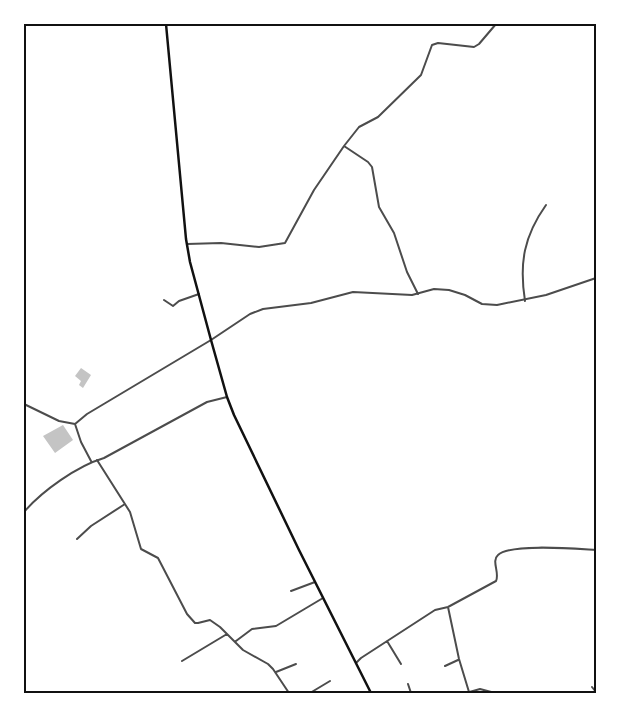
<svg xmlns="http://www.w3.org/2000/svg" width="620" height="717" font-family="Signika,sans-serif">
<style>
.building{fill:#c4c4c4}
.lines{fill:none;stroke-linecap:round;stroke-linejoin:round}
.minor{stroke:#4c4c4c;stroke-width:2}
.tertiary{stroke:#4c4c4c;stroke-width:2}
.secondary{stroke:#111;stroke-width:2.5}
.neatline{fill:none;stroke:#111;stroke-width:2}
</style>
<rect width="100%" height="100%" fill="#fff"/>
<path class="building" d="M81 368 91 375 83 388 79 385 81 381 75 376Z
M63 425 73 440 55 453 43 436Z"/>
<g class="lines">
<path class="minor" d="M344 146 368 162 372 167 379 207 394 233 407 272 418 294
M187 244 221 243 259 247 285 243 314 190 344 146 359 127 378 117 421 75 432 45 438 43 474 47 479 44 496 24
M164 300 173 306 179 301 199 294
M525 301C519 263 524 236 546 205
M97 460 130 512 141 549 158 558 187 614 195 623H198L210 620 220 627 243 650 268 664 273 669 289 693
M77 539 91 526 125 504
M291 591 315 582
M448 607 459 659 469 692
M236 641 252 629 276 626 323 598
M387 641 401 664
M182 661 227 634
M356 663 361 658 435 610 448 607 496 581C500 573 491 561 498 555 510 543 578 549 596 550
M445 666 458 660
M276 672 296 664
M408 684 411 693
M592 687 596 692
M310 693 330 681"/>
<path class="tertiary" d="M24 404 59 421 75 424
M75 424 87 414 211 340 250 314 263 309 311 303 353 292 412 295 434 289 449 290 465 295 482 304 497 305 546 295 596 278
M75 424 81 442 91 461
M24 512C42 491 77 466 104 458L207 402 227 397
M466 693 480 689 495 693"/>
<path class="secondary" d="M166 24 186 239 190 262 211 340 227 397 234 415 299 550 371 693"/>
</g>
<rect width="620" height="717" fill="none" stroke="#ffffff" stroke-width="50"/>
<rect x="25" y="25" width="570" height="667" class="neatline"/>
</svg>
